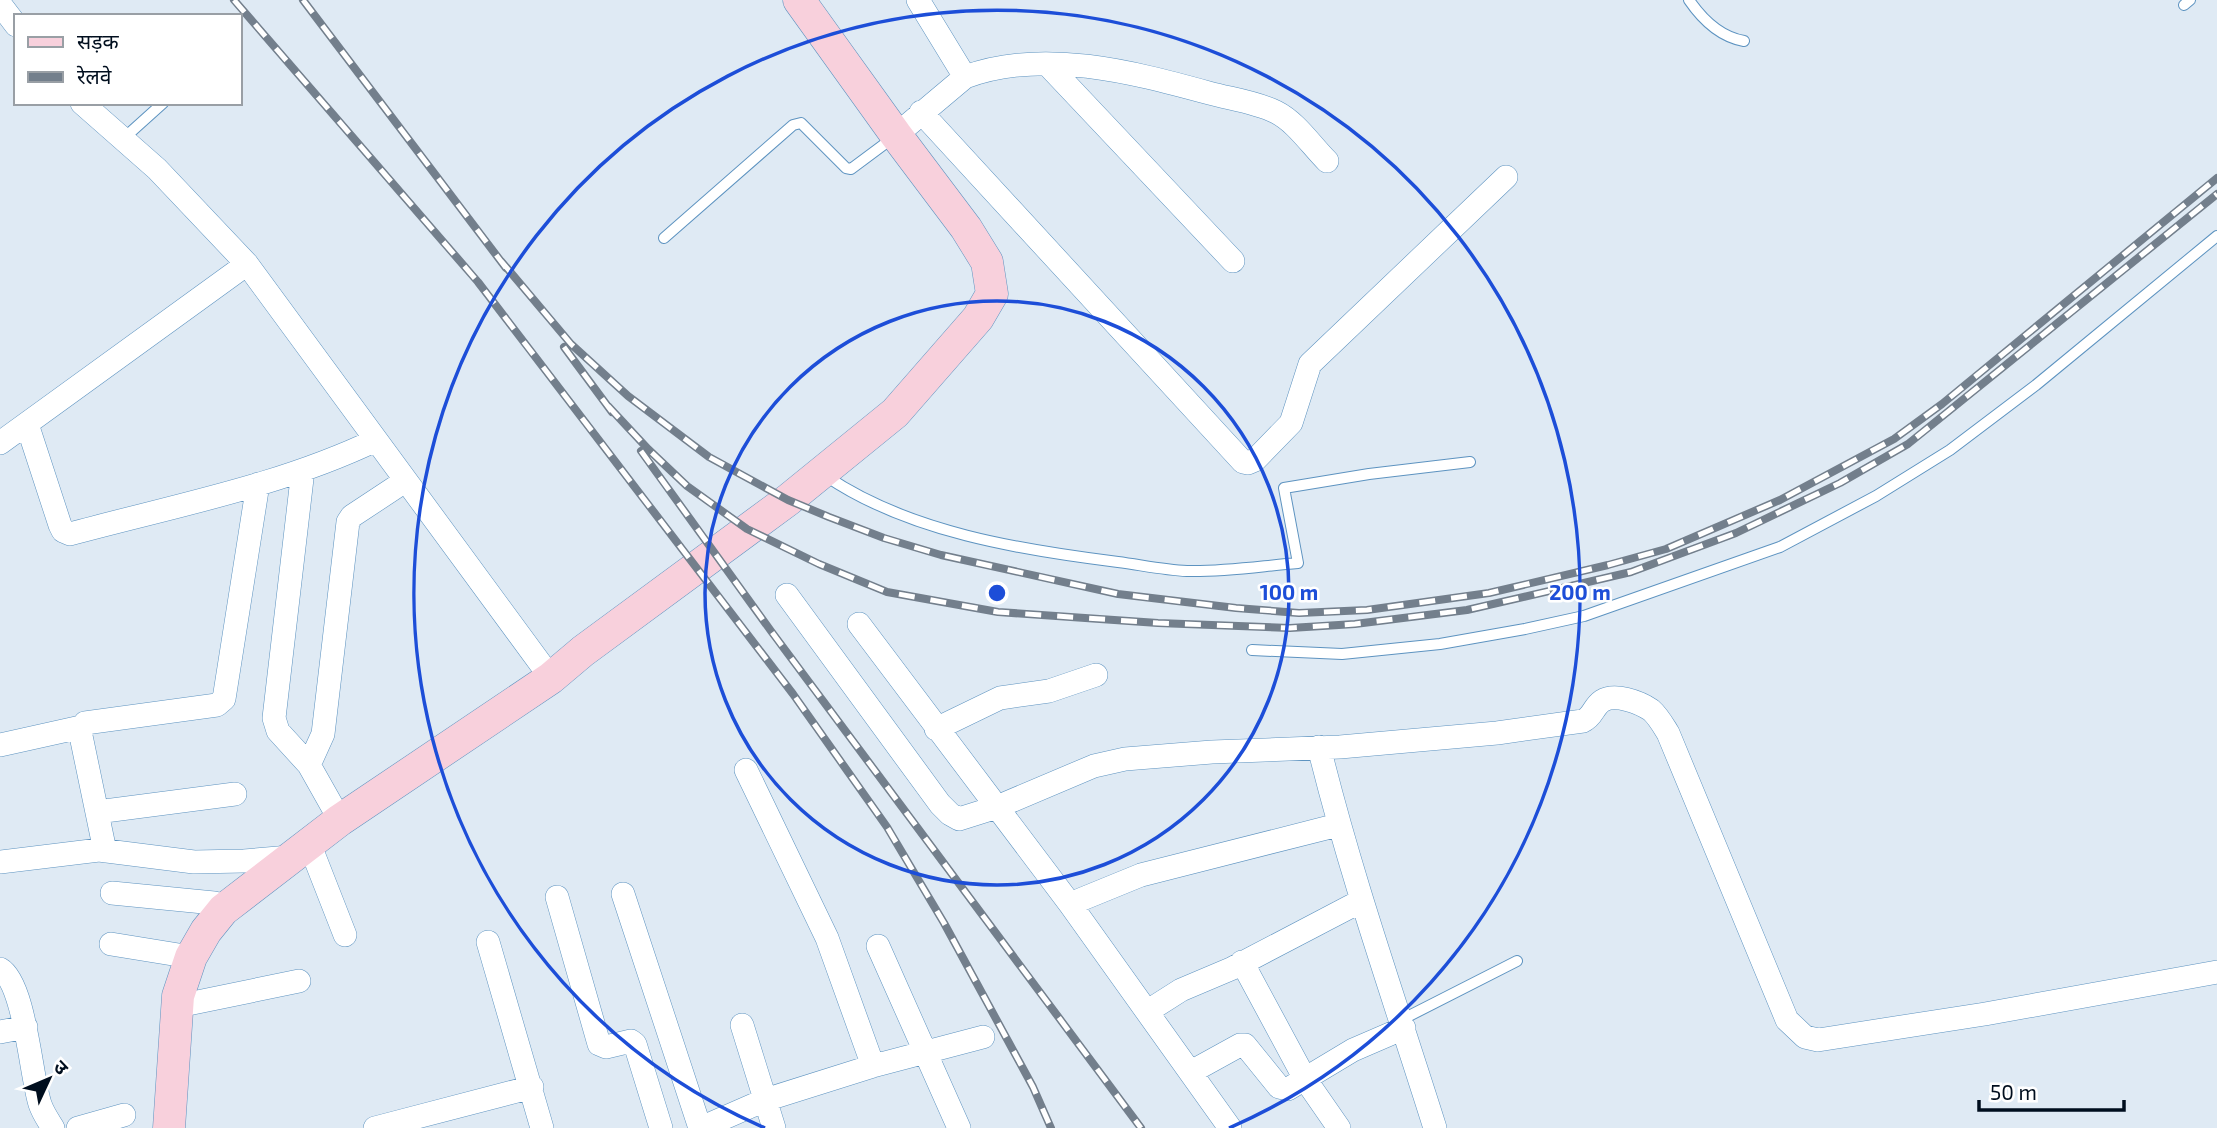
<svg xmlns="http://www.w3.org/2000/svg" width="2217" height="1128" font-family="'Exo 2','Noto Sans Devanagari',sans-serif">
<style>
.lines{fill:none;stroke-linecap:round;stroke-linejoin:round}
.lane-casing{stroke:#5d93c0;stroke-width:12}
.street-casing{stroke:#5d93c0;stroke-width:24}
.secondary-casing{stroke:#5d93c0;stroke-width:33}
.lane{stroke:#fff;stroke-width:10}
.street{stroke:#fff;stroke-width:23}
.secondary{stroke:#f8d0dc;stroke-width:32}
.rail-casing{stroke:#737f8c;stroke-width:8}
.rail{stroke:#fff;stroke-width:5;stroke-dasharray:16;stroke-linecap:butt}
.ring{fill:none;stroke:#1d4ed8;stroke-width:3.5}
.centre{fill:#1d4ed8;stroke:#fff;stroke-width:3.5}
.ring-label{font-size:21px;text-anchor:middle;font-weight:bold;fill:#1d4ed8;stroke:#fff;stroke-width:5;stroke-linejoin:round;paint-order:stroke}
</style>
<rect width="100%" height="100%" fill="#dfeaf4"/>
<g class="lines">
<g class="lane-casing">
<path id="lane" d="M1689 0C1702 19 1721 37 1744 41
M2184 5 2190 0
M123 139 163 103
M664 238 793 125 801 123 846 168 851 169 894 137
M826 476C908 532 1021 550 1118 562 1141 565 1164 570 1187 571 1224 572 1261 566 1298 563L1284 488 1369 474 1470 462
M1252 650 1342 654 1440 644 1525 629 1584 616 1780 547 1876 496 1950 450 2036 385 2217 236
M1401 1020 1517 961"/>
</g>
<g class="street-casing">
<path id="street" d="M918 0 965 77
M0 4 16 25
M1047 64 1233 261
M82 103 157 169 247 264 551 678
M921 112 1243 462 1248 463 1255 460 1291 423 1310 364 1506 177
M896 135 965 77C1043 48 1132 72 1209 93 1231 99 1256 102 1276 112 1296 122 1311 145 1327 161
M27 424 60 525 63 531 70 534C173 506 280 486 376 440
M0 443 247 264
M303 470 274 718 278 731 309 765 340 820
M787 595 940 804 950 814 959 819 997 807 1094 766 1125 759 1212 752 1340 747 1497 733 1583 721C1593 717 1593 707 1602 701 1615 693 1639 702 1651 710 1658 716 1663 725 1668 733L1787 1020 1805 1037 1818 1040 1985 1014 2217 972
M859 624 1070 904 1230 1128
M936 729 1000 698 1049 691 1096 675
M0 745 81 727
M1319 747C1351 877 1395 1001 1435 1128
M309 765 323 734 348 522 352 516 405 481
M746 770 827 938 873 1066
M97 812 235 794
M309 843 345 935
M105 851 80 731 85 723 217 705 224 699 258 484
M0 862 99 850 194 862 244 861 290 857
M112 893 214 903 228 906
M623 894 700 1128
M557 897 599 1044 606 1047 631 1041 635 1044 661 1128
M1070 904 1141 875 1338 825
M488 942 542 1128
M111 944 191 957
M878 946 959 1128
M1242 962 1305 1079 1339 1128
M0 969C25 983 31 1077 40 1104 43 1113 48 1120 53 1128
M178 1006 299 981
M1148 1011 1181 990 1233 968 1361 901
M742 1025 774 1128
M0 1032 26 1027
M1191 1072 1240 1045H1245L1279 1087 1288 1089 1353 1050 1404 1028
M78 1128 124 1115
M375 1128 532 1087
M701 1128 765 1100 873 1066 983 1037"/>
</g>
<g class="secondary-casing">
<path id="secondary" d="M169 1128 178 996 191 957 206 931 223 910 340 820 551 678 583 651 788 500 895 413 978 318 992 294 987 262 966 228 896 135 799 0"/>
</g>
<use href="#lane" class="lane"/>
<use href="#street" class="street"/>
<use href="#secondary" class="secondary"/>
<g class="rail-casing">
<path id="rail" d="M234 0 478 282 793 694 887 827 944 923 1033 1087 1051 1128
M303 0 506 268
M501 261 571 344 628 396 709 457 788 500 829 517 884 538 941 555 1118 594 1236 608 1299 613 1367 610 1489 593 1608 565 1666 549 1780 500 1894 439 1942 404 2217 178
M564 347 612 412
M608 406 648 449 687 486 747 529 819 564 887 592 998 612 1158 623 1290 628 1355 624 1467 610 1631 572 1736 533 1840 483 1908 444 2217 194
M641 451 771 631 1141 1128"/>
</g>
<use href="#rail" class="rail"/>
</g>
<g class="ring">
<circle cx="997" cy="593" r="292"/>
<path d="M765 1128A583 583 0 1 1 1229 1128"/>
</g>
<circle cx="997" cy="593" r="10" class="centre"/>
<g class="ring-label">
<text x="1289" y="600">100 m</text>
<text x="1580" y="600">200 m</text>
</g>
<rect x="14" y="14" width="228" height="91" fill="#ffffff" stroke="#999fa5" stroke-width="2"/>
<rect x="28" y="37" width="35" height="10" fill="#f8d0dc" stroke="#999fa5" stroke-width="2"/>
<text x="77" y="49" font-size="21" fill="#000e1e">सड़क</text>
<rect x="28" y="72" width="35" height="10" fill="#737f8c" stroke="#999fa5" stroke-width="2"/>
<text x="77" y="84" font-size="21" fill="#000e1e">रेलवे</text>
<g transform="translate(49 1079) rotate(46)" stroke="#ffffff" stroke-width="5" paint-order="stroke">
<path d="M0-5L12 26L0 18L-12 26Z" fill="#000e1e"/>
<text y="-10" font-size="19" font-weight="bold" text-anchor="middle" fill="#000e1e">उ</text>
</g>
<path d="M1979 1100v10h145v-10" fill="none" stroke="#000e1e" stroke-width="3.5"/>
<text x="1990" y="1100" font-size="21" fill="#000e1e" stroke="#ffffff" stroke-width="5" paint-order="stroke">50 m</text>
</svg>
